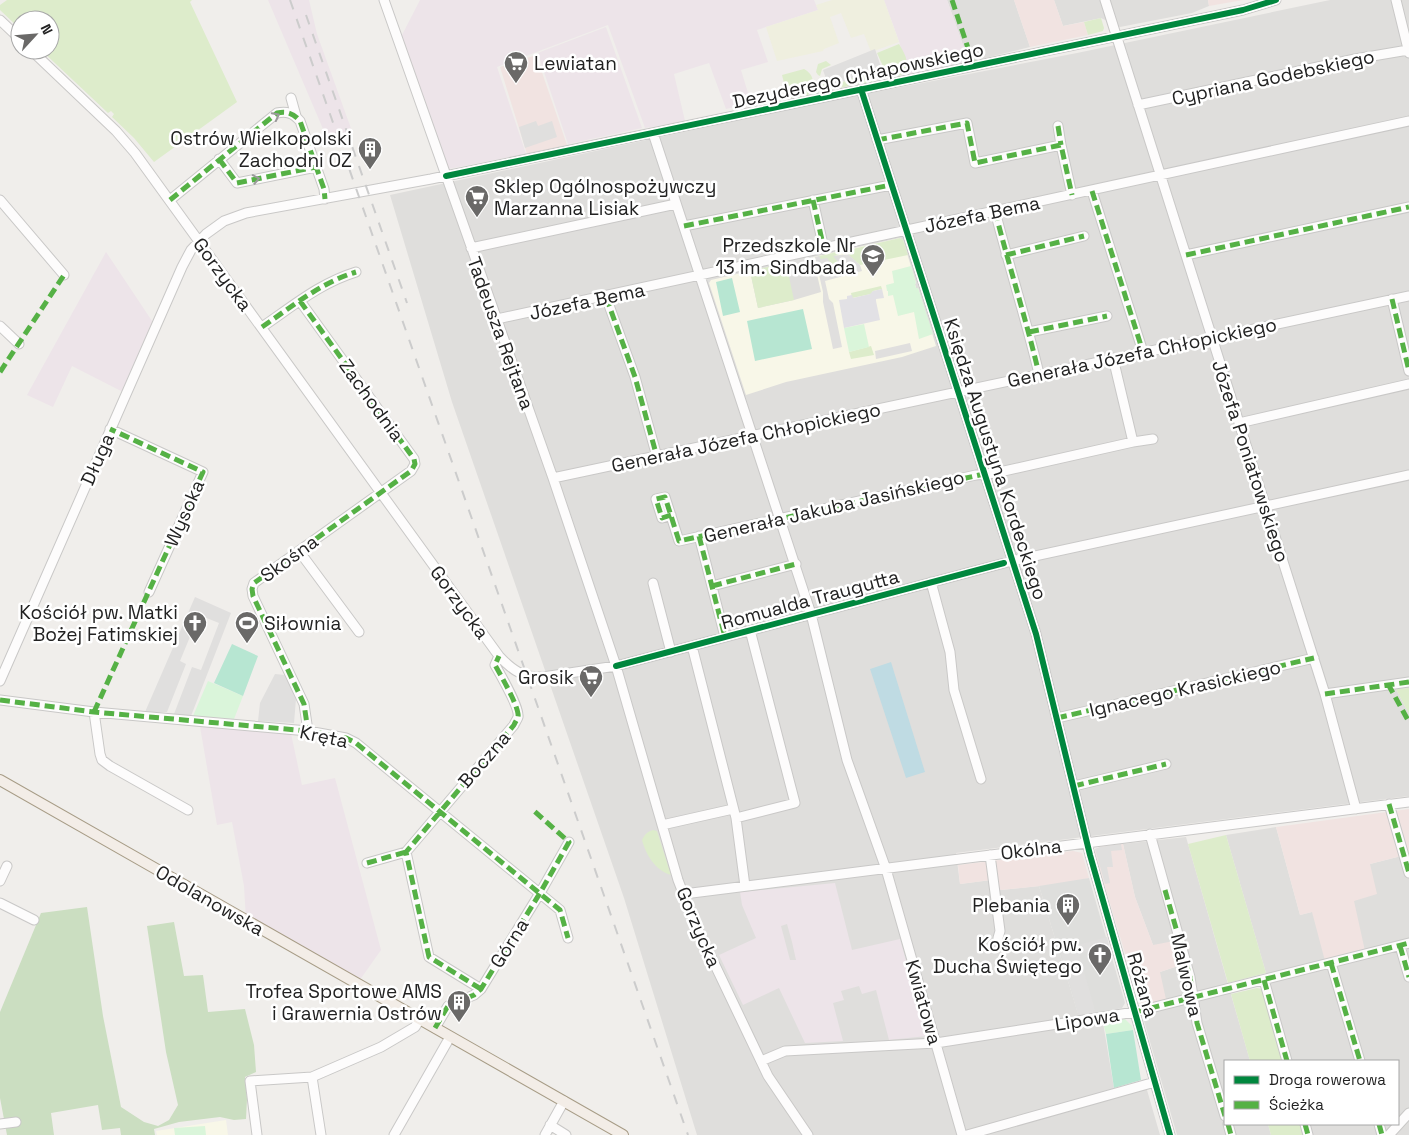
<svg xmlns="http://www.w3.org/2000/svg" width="1409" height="1135" font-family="'Space Grotesk',sans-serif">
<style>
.residential{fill:#dfdedc}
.commercial{fill:#f1e3e1}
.industrial{fill:#ede4e9;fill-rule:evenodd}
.education{fill:#f8f7e8}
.religious{fill:#dededc}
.farmland{fill:#efefdf}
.grass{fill:#ddeccb}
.forest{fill:#cbdec1}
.park{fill:#daf5da}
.pitch{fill:#b7e6d2}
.parking{fill:#e0dfde}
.plaza{fill:#e2e1e5}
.water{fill:#bfdbe3}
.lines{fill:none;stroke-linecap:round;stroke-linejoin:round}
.minor-casing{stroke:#c9c8c7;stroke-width:11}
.major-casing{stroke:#a79c86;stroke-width:12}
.minor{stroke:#fdfcfc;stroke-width:9}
.major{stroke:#f3ede7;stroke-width:10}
.rail{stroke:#ccc;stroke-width:2;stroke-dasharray:10 10;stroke-linecap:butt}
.quiet{stroke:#55b145;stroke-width:5;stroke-dasharray:10 5;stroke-linecap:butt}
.cycleway-casing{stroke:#fff;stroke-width:9}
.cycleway{stroke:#00873e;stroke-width:6}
.oneway{stroke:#9a9a9a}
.labels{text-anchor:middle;stroke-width:5;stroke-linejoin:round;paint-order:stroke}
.poi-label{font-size:19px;fill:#222;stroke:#fff;text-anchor:end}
.street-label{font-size:19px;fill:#222;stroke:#fff}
</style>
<rect width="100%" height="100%" fill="#f0eeeb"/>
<path class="residential" d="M947 0H1014L1030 47 969 62Z
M1054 0H1208L1209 6 1192 13 1120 27 1101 18 1063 26Z
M1330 0H1409V688L1396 689 1409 714V796L956 853 960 884 991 880 1001 890 1039 886 1079 1017 1103 1023 1114 1088 1147 1090 1160 1135H697L624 898 452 402 390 195 819 103 1077 53Z
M1276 827 1300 915 1354 901 1370 864 1409 854V1135H1304L1301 1124H1398V1061H1283L1262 989 1266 973 1226 835Z
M1186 837 1250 1061H1225V1124H1268L1271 1135H1177L1144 1021 1142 1010 1160 972 1181 965 1153 945 1135 897 1123 844Z"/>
<path class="commercial" d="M1014 0H1054L1063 26 1084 22 1088 35 1030 47Z
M1208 0H1243L1209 6Z
M536 55 567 145 527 154 500 67Z
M1409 809V854L1370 864 1377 894 1354 901 1365 951 1325 961 1312 912 1300 915 1276 827Z
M1123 844 1135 897 1153 945 1174 941 1181 965 1160 972 1167 1004 1142 1010 1095 853V849L1100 847Z
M1073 851 1082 853 1089 878 1060 884 1001 890 991 880 960 884 958 865Z"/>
<path class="industrial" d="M268 0H309L317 34 353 134 329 143Z
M420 0H814L818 10 757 30 768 62 741 70 751 103 726 109 709 63 674 74 685 121 645 128 608 25 497 67 526 154 448 169 401 37Z
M884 0H947L969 62 909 76 899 41Z
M606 27 642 128 568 144 538 54 540 52Z
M106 252 152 321 151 328 123 392 72 366 53 407 27 395Z
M199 721 290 729 302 785 335 778 381 950 357 984 246 920 244 886 232 822 217 825Z
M835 883 852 950 900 939 927 1036 889 1040 876 990 862 994 859 986 841 991 844 1000 833 1003 843 1041 805 1043 779 988 743 1005 719 955 756 938 742 905 740 892ZM787 924 792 942 796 960H790L781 926Z"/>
<path class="education" d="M900 238 903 240 916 283 915 284 916 288H918L936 346 902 357 786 382 746 395 709 283 711 280 750 271 758 308 794 300 821 292 813 257Z
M226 1120 228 1135H157L156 1131Z"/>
<path class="religious" d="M1089 878 1125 1003 1122 1008 1079 1017 1039 886Z"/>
<path class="farmland" d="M832 0H884L899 42 871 52 864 34 851 38 841 13 830 17 839 43 824 49 823 51 777 61 766 27 818 10 816 5Z"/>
<path class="grass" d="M7 0H192L190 2 237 102 154 162 134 138 112 117 114 114 111 111 108 113 41 50H50V20H20V29L0 10V5Z
M1101 18 1104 28 1103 31 1088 35 1084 22Z
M899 44C905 54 909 61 906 72 889 84 883 66 877 53Z
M826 61 831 65 822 69 820 76 818 75 816 72 818 64Z
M875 67 878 69 879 75 873 82 869 83 865 85 864 83 824 91 822 85 828 82 829 87 872 71Z
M804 69C815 75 815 85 808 95L788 99 782 75Z
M900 238 903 240 908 255 860 265 844 251Z
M837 252 839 255 834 256 846 268 845 272 839 275 820 259 819 256Z
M786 263 794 300 758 308 750 271Z
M881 286 882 289 873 291 871 294 852 298 851 293Z
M871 346 874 355 851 359 849 352Z
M1409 688V714L1396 689Z
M653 830 657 831 671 875C655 870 646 855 642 840 645 834 647 832 653 830Z
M1226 835 1266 973 1228 983 1188 844Z
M1257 988 1262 989 1283 1061H1250L1231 994Z
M1268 1124H1301L1304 1135H1271Z"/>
<path class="forest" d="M87 907 103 1016 121 1107 144 1122 158 1126 169 1120 178 1105 166 1052 147 926 174 922 184 976 203 975 208 1012 245 1009 254 1045 256 1072 245 1077 247 1099 246 1119 234 1120 220 1117 179 1122 154 1129 155 1135H121L120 1128 102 1130 98 1105 51 1113 54 1135H7L0 1098V1012L41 913Z"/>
<path class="park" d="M911 266 916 283 915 284 916 288H918L933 334 919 339 914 312 898 316 893 295 888 296V291H887L886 285 894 283 892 271Z
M864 324 869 347 849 352 844 328Z
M208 681 243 696 234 719 193 716Z
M1125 1019 1132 1026 1133 1030 1106 1034 1103 1023Z
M205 1126 206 1135H175L174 1128Z"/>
<path class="pitch" d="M732 278 740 312 723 316 716 282Z
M803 309 812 349 755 361 747 321Z
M232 644 258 656 243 696 214 683Z
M1133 1030 1141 1080 1114 1088 1106 1034Z"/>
<path class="parking" d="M875 49 881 67 829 87 823 70Z
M536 121 538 126 552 121 557 137 525 148 519 127Z
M848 254 860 265 862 271 825 281 829 299 833 303 842 347 833 349 823 302V292L815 257 819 256 821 259 827 258 839 272V274L846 271V266L842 267 833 256Z
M910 343 912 351 876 359 875 351Z
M195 597 231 613 191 716 174 714 192 667 201 670 219 623 199 615 180 661 186 664 167 712H145Z
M275 674 285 675 296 699 294 723 258 721 260 703Z
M1121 844 1122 850 1111 851 1113 867H1107L1110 883 1105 884 1095 849 1100 847Z
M1107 937 1109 945 1079 954 1096 1014 1079 1017 1060 950Z"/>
<path class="plaza" d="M882 289 884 298 876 299V301L880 320 844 328 839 300 847 299V296L852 295 853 298 870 294 873 291Z"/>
<path class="water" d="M891 662 925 772 906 778 870 669Z"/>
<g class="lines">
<g class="minor-casing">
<path id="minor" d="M384 0 553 478 616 666 678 880 693 919 768 1076 808 1135
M1105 0 1325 694 1356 809
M1396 0 1409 53
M0 20 20 39
M31 50 116 131 135 153 499 656C512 670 523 678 543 677L616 666 1012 561 1409 475
M861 89 1036 634 1090 855 1170 1135
M291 98 296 116
M1138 105 1355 59 1408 50
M1058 126 1061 145
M653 133 811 614 847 760 886 869 962 1135
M877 140 967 123 975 163 1061 145 1072 195
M219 159 237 183 316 167
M1092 191 1143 352
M0 200 64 275
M170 200 277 113C287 111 293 113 300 121L324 189 325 199
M813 200 824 249
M995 211C1009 266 1026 319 1039 374
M684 226 891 185
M471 248 676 204
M1006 255 1084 236
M1186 255 1409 207
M606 297 635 377 657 457
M1392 299 1409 371
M300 301 414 459 415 464 411 471 254 583 252 589 253 596 304 704 308 731
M497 319 1409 121
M0 326 19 344
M262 327C293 306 320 283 356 272
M1029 332 1107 316
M1239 423 1409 384
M110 429 203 472 149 592
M1133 442 1153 439
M553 478 1409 296
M671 515 662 518 656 499 665 497 679 541 976 475 995 473 1133 442 1113 358
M699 536 725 637
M299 551 359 632
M931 582 950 652 954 690 981 779
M653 583 671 652
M712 586 796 564
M692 646 736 818 745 886
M0 681 182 267 191 250 206 234 224 221 246 213 431 179 1243 10 1276 0
M1325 694 1409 682
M0 700 94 712 308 731 346 738 356 743 560 910 568 938
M94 712 100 754 102 760 110 766 188 810
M1057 718 1314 658
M1074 786 1166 764
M1389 804 1409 873
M736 818 795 803 750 630
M662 825 733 809
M1150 834 1190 977 1197 1023 1225 1116
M990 855 1000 931 998 938
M367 863 406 852
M0 881 7 866
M684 894 1409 802
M0 903 34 920
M1400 946 1409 977
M1331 963 1360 1061
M1264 980 1287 1061
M481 989 429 957 406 852 514 725C514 724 518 718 518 717 520 708 500 674 495 665L499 656
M435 1028 448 1006 474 995 481 989 540 893 569 842
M761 1061 785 1051 936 1043 1135 1012 1409 943
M312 1077 321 1135
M0 1124 16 1122
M1228 1124 1231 1135
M1305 1124 1308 1135
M1379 1124 1382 1135
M550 1125 566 1135
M257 1135 250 1081 312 1077 381 1047 415 1027 420 1019
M394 1135 450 1037
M545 1135 564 1101
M967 1135 1155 1082
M1389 1135 1409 1113"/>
</g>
<g class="major-casing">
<path id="major" d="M0 780 623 1135"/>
</g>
<use href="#minor" class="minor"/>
<use href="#major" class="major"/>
<path class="rail" d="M290 0 688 1135
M306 15 407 303"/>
<path class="quiet" d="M952 0 974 66
M1058 126 1061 145
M877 140 967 123 975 163 1061 145 1072 195
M219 159 237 183 316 167
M1092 191 1143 352
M170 200 277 113C287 111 293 113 300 121L324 189 325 199
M813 200 824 249
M995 211C1009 266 1026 319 1039 374
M684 226 891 185
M1006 255 1084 236
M1186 255 1409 207
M606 297 635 377 657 457
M1392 299 1409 371
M300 301 414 459 415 464 411 471 254 583 252 589 253 596 304 704 308 731
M262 327C293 306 320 283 356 272
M1029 332 1107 316
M0 372 64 275
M671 515 662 518 656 499 665 497 679 541 984 474
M699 536 725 637
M712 586 796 564
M1388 684 1409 722
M1325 694 1409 682
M0 700 94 712 308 731 346 738 356 743 560 910 568 938
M94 712 203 472 110 429
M1057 718 1314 658
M1074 786 1166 764
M1389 804 1409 873
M367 863 406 852
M1165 890 1190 977 1197 1023 1225 1116
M1400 946 1409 977
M1331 963 1360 1061
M1264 980 1287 1061
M481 989 429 957 406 852 514 725C514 724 518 718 518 717 520 708 500 674 495 665L499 656
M1135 1012 1409 943
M435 1028 448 1006 474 995 481 989 540 893 569 842 533 810
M1228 1124 1231 1135
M1305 1124 1308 1135
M1379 1124 1382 1135"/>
<g class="cycleway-casing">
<path id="cycleway" d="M861 89 1036 634 1090 855 1170 1135
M446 176 1243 10 1276 0
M616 666 1004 563"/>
</g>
<use href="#cycleway" class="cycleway"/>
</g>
<defs><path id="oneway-chevron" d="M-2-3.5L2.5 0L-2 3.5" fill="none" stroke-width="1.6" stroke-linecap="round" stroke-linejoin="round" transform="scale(1.25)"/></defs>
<g class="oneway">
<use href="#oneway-chevron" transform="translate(276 116) rotate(-28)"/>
<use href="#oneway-chevron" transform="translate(256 179) rotate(-11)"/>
</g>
<defs>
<g id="supermarket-pin" transform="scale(1.25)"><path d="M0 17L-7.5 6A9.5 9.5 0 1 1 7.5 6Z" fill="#6a6968" stroke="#fff"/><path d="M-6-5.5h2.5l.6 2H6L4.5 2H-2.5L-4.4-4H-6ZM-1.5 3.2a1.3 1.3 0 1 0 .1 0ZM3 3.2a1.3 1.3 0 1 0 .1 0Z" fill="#fff"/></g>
<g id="building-pin" transform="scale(1.25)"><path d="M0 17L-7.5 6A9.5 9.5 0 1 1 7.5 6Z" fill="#6a6968" stroke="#fff"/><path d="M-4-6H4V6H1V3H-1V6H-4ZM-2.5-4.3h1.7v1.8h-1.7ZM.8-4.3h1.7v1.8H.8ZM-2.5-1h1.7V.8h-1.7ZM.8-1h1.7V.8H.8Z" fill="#fff"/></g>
<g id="school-pin" transform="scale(1.25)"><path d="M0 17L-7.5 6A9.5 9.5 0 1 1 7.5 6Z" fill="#6a6968" stroke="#fff"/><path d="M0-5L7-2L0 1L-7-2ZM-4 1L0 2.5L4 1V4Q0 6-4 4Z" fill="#fff"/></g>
<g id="church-pin" transform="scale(1.25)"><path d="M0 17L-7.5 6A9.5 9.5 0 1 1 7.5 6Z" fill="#6a6968" stroke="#fff"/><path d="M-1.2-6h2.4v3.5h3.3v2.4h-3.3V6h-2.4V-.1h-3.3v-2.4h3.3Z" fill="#fff"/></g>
<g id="stadium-pin" transform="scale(1.25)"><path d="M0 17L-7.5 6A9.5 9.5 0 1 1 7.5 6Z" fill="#6a6968" stroke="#fff"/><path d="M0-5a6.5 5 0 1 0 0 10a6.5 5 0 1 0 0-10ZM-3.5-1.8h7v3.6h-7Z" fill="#fff"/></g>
</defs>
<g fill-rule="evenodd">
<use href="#supermarket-pin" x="516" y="63"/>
<use href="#building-pin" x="370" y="149"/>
<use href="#supermarket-pin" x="477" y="197"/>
<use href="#school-pin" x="873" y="256"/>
<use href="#church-pin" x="195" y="623"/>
<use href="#stadium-pin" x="247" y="623"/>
<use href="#supermarket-pin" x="591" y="677"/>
<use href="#building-pin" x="1068" y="905"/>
<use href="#church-pin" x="1100" y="955"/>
<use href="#building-pin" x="459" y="1002"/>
</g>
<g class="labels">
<g class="poi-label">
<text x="534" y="70" text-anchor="start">Lewiatan</text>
<text x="352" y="145">Ostrów Wielkopolski<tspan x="352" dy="22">Zachodni OZ</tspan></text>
<text x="494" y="193" text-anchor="start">Sklep Ogólnospożywczy<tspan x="494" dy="22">Marzanna Lisiak</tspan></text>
<text x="856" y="252">Przedszkole Nr<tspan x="856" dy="22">13 im. Sindbada</tspan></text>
<text x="178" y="619">Kościół pw. Matki<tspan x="178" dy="22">Bożej Fatimskiej</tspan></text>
<text x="264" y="630" text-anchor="start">Siłownia</text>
<text x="574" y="684">Grosik</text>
<text x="1050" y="912">Plebania</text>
<text x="1082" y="951">Kościół pw.<tspan x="1082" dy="22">Ducha Świętego</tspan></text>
<text x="442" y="998">Trofea Sportowe AMS<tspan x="442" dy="22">i Grawernia Ostrów</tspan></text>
</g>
<g class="street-label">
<text transform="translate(858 75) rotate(-12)" y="7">Dezyderego Chłapowskiego</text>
<text transform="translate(1273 77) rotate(-12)" y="7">Cypriana Godebskiego</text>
<text transform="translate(982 214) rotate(-12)" y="7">Józefa Bema</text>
<text transform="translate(223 274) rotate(54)" y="7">Gorzycka</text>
<text transform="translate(587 301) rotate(-12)" y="7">Józefa Bema</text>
<text transform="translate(501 333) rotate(70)" y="7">Tadeusza Rejtana</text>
<text transform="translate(1142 352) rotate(-12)" y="7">Generała Józefa Chłopickiego</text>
<text transform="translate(372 400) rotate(54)" y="7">Zachodnia</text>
<text transform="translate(746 437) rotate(-12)" y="7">Generała Józefa Chłopickiego</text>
<text transform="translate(97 459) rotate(-66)" y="7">Długa</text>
<text transform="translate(996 459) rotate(72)" y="7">Księdza Augustyna Kordeckiego</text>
<text transform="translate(1251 461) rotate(72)" y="7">Józefa Poniatowskiego</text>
<text transform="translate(834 506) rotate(-13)" y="7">Generała Jakuba Jasińskiego</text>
<text transform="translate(184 513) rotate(-66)" y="7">Wysoka</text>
<text transform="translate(289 558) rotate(-36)" y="7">Skośna</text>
<text transform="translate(810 599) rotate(-15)" y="7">Romualda Traugutta</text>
<text transform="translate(460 602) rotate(54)" y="7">Gorzycka</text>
<text transform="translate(1185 688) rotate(-13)" y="7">Ignacego Krasickiego</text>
<text transform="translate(324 736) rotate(12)" y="7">Kręta</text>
<text transform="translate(484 759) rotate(-49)" y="7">Boczna</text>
<text transform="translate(1031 849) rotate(-7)" y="7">Okólna</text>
<text transform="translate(210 900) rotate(30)" y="7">Odolanowska</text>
<text transform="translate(699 927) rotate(67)" y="7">Gorzycka</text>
<text transform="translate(509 943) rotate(-58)" y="7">Górna</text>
<text transform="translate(1187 975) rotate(77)" y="7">Malwowa</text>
<text transform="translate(1143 985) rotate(74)" y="7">Różana</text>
<text transform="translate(924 1002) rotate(74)" y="7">Kwiatowa</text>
<text transform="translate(1087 1019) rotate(-9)" y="7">Lipowa</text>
</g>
</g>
<rect x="1224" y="1060" width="175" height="65" fill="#ffffff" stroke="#a7a7a7"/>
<rect x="1234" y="1076" width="25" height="8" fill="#00873e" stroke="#a7a7a7"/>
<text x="1269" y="1085" font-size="15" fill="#222222">Droga rowerowa</text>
<rect x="1234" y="1101" width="25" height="8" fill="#55b145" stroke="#a7a7a7"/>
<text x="1269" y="1110" font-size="15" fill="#222222">Ścieżka</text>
<g transform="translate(35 35) rotate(64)"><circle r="24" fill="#ffffff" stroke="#a7a7a7"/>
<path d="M0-4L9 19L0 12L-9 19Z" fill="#6a6968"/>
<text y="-8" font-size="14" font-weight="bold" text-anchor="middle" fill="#222222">N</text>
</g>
</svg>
